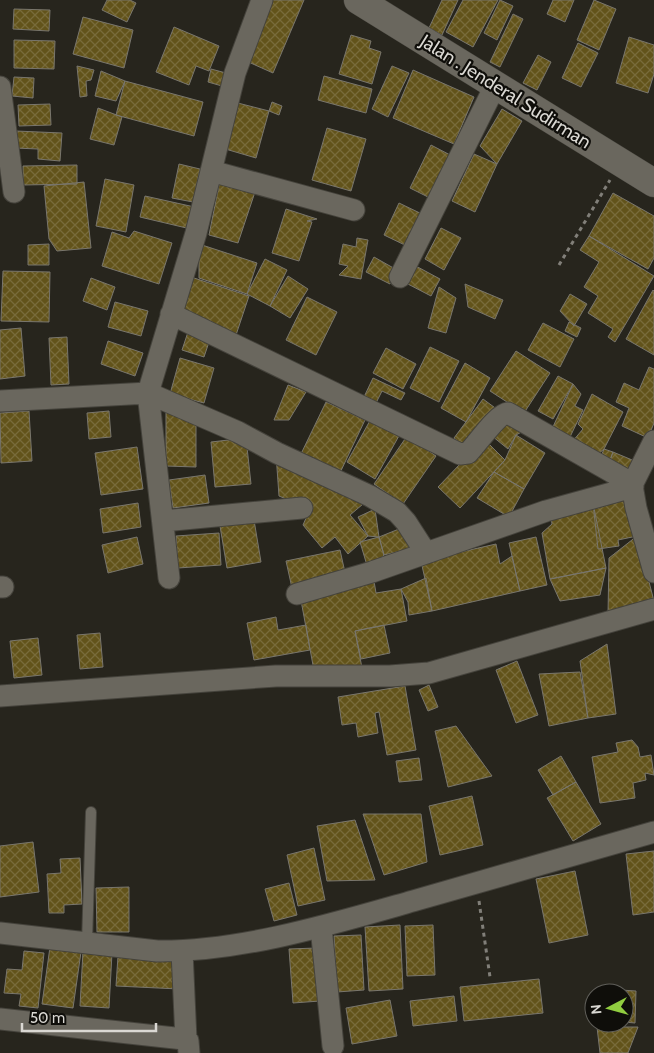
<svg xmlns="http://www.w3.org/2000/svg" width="654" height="1053" font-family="Cabin,sans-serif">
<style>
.building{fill:url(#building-cross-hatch);stroke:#79766d}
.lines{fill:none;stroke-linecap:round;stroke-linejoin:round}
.lane-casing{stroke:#45433c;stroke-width:12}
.street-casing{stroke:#45433c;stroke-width:23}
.secondary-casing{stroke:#45433c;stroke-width:29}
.path{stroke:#817f79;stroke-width:3;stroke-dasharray:4 4;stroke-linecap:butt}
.lane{stroke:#6a675e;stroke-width:10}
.street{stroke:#6a675e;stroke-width:21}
.secondary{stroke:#6a675e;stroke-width:28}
.labels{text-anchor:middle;stroke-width:4.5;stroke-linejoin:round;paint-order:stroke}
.street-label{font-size:19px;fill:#dad8d3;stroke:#0f0e0a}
</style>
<defs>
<pattern id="building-cross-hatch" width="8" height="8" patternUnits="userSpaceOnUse" patternTransform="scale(1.25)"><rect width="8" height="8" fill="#62531a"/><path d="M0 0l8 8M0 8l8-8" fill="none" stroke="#786b3a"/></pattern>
</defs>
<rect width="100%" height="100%" fill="#27251d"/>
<path class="building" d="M107 0H130L136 3 127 22 102 10Z
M269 0H304L273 73 244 60Z
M442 0H458L442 35 429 28Z
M463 0H498L473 47 446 32Z
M500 0 513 6 497 40 484 33Z
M553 0H574L565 22 547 14Z
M594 0 616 9 599 50 577 40Z
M14 9 50 10 49 31 13 29Z
M513 14 523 19 500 67 490 62Z
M83 17 133 30 124 68 73 54Z
M174 27 219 46 209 71 196 66 189 85 156 72Z
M351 35 371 41 369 48 381 52 372 84 339 74Z
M629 37 654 45V74L648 93 616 83Z
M14 40 55 41 54 69 14 68Z
M578 43 598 53 581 87 562 78Z
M538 55 551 62 537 90 523 83Z
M77 66 94 70 91 80 86 81 87 96 80 97Z
M392 66 409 73 388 117 372 109Z
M211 69 226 73 222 86 208 82Z
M413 70 474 97 454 144 393 118Z
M101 71 125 81 116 101 95 96Z
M324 76 372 89 366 113 318 100Z
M14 77 34 78 33 98 12 96Z
M125 81 203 102 194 136 116 115Z
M230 101 269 111 256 158 222 148Z
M272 102 282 106 279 115 269 111Z
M50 104 51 125 19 126 18 105Z
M98 108 122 117 114 145 90 139Z
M502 109 522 121 497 164 480 146Z
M327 128 366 139 351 191 312 180Z
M16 131 62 133 60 161 38 159V149L15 148Z
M431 145 454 157 432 199 410 188Z
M474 154 497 164 475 212 452 201Z
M179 164 200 169 193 202 172 198Z
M77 165V184L23 185V166Z
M105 179 134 185 126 232 96 226Z
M220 180 255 192 238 243 209 235Z
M84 182 91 248 57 251 49 239 44 186Z
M613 193 654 216V258L648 269 589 236Z
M145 196 199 208 195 230 140 217Z
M399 203 424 215 409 247 384 235Z
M286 209 317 219 307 221 312 222 299 261 272 253Z
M441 228 461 238 444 270 425 259Z
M134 231 172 243 159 284 102 266 112 232 129 238Z
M589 236 654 276 615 342 608 337 613 329 588 313 598 296 584 287 599 262 580 250Z
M357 238 368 240 361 279 339 275 348 266 339 264 343 244 356 247Z
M49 244V265H28V245Z
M199 244 257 263 247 294 199 278Z
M374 257 397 270 390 284 366 272Z
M265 259 287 270 270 306 247 294Z
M414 265 440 279 431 296 404 282Z
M3 271 50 272 49 322 1 321Z
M288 276 308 289 290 318 270 306Z
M191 277 249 296 236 335 179 315Z
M91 278 115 287 107 310 83 301Z
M465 284 503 300 495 319 468 307Z
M439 287 456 298 446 333 428 328Z
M653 290 654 291V355L626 339Z
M570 294 587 304 574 326 560 311Z
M307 297 337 312 316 355 286 340Z
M115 302 148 311 141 336 108 327Z
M569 322 581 328 577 337 565 331Z
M543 323 574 339 560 367 528 350Z
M21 328 25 376 0 379V330Z
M188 332 210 339 204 357 182 350Z
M67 337 69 384 51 385 49 338Z
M108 341 143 353 135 376 101 364Z
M430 347 459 361 439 402 410 388Z
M386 348 416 364 403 389 373 373Z
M516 351 550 373 524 413 490 391Z
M180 358 214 368 204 403 170 394Z
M465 363 490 378 466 422 441 408Z
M649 367 654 369V423L648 438 622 426 629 408 616 402 624 383 639 390Z
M558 376 573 384 553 419 538 411Z
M373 378 405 393 401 400 382 391 375 405 363 399Z
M573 384 581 394 575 406 583 410 569 439 551 431Z
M288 385 306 392 289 420H274Z
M592 394 623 412 604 449 597 455 572 442 583 429 578 424Z
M483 399 498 410 469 450 454 438Z
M326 402 365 420 338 477 299 458Z
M166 410 196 422V467L166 466Z
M29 411 32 461 1 463 0 413Z
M109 411 111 437 89 439 87 413Z
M511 415 527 429 516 435 508 449 492 436Z
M372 417 400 434 375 479 347 462Z
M516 435 545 453 524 489 494 472 505 460Z
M407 436 436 456 403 504 374 484Z
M246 438 251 484 215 487 211 442Z
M484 439 505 460 460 508 438 487Z
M137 447 143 489 101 495 95 453Z
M604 449 613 452 609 463 600 459Z
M613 452 637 462 631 474 609 463Z
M276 454 369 499 350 515 368 536 348 554 335 537 322 548 303 525 310 509 279 496Z
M494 472 524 489 509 517 477 498Z
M205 475 209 503 173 508 169 480Z
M629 499 637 536 618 540 619 546 598 549 593 503Z
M138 503 141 527 103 533 100 509Z
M593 503 606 568 550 579 542 533 552 524 550 511Z
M375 509 379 537 368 536 358 517Z
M254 520 261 562 227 568 220 526Z
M404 527 409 549 384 555 379 537Z
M219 533 221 565 178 568 176 536Z
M637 536 654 601 608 614 609 558Z
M137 537 143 564 108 573 102 545Z
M379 537 384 555 369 572 360 542Z
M536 537 547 585 520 591 509 543Z
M496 544 500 564 512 556 520 591 432 611 421 561Z
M340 550 346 577 292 588 286 561Z
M606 568 600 595 560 601 550 579Z
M426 578 432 611 409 615 408 602 401 589Z
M374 581 376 593 401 589 407 621 355 631 362 668 315 676 300 595Z
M276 617 278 630 306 625 310 650 254 660 247 623Z
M384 625 390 653 361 659 355 631Z
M100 633 103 667 80 669 77 635Z
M38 638 42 675 14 678 10 641Z
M607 644 616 714 588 718 580 661Z
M517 661 538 715 516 723 496 670Z
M580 672 588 718 549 726 539 674Z
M429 685 438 707 428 711 419 690Z
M405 686 416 750 387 755 379 712 375 713 378 733 358 737 356 723 342 725 338 697Z
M456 726 492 776 448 787 435 731Z
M632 740 638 747 640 757 651 755 654 775 645 773 646 780 633 783 635 798 600 803 592 757 618 752 616 743Z
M561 756 576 782 553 795 538 770Z
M419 758 422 780 399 782 396 761Z
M576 782 601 824 573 841 547 798Z
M472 796 483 845 440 855 429 806Z
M363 814H421L427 862 384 875Z
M355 820 375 880 327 881 317 826Z
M33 842 39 892 0 897V846Z
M314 848 325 900 298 906 287 855Z
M654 851V912L633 915 626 854Z
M80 858 82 904 64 905V913H49L47 874 61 873 60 859Z
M575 871 588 935 549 943 536 879Z
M289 883 297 915 274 921 265 889Z
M129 887V932H97L96 888Z
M400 925 403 989 369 991 365 927Z
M433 925 435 975 407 976 405 926Z
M361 935 364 990 337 992 334 936Z
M50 947 81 952 73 1008 42 1004Z
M316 948 320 1001 293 1003 289 949Z
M24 951 44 953 38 1008 19 1006 21 994 4 993 7 969 22 970Z
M83 951 112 953 109 1008 80 1006Z
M118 956 181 960 179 989 116 986Z
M539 979 543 1013 464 1021 460 987Z
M605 989 636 991 635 1023 624 1022V993H604Z
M454 996 457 1021 413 1026 410 1001Z
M390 1000 397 1036 352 1044 346 1008Z
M597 1027H638L628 1053H600Z"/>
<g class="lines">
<g class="lane-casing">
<path id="lane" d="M87 943 91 812"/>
</g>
<g class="street-casing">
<path id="street" d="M0 87 14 192
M211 171 354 210
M400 277 496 84
M171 314 460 454 468 453C477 444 497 414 508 413L633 484
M0 401 148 393 238 432 277 453 370 496 397 512 406 522 426 553
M654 441 632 485 636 508 654 572
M163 521 302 508
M169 578 148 393 196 233 235 73 262 0
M0 587H3
M297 594 372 572 546 511 633 487
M0 696 276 676H390L429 673 654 609
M321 927 333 1046
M0 933 157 951C240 952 332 924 413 901 493 878 574 855 654 832
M182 951 186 1040
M0 1019 184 1039 188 1041 189 1053"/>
</g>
<g class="secondary-casing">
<path id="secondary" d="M358 0 654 183"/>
</g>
<path class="path" d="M559 265 610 180
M479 901 490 977"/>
<use href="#lane" class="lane"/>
<use href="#street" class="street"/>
<use href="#secondary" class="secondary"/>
</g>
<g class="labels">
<g class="street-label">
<text transform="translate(506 91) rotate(32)" y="7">Jalan . Jenderal Sudirman</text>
</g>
</g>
<g transform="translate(609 1008) rotate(264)"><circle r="24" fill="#0f0e0a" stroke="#605f5a"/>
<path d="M0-4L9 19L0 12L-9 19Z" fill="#91cd40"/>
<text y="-8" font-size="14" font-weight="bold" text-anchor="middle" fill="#dad8d3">N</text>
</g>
<path d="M22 1023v8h134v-8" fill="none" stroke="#dad8d3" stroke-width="2.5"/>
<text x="30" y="1023" font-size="15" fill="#dad8d3" stroke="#0f0e0a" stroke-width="4" paint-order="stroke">50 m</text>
</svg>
